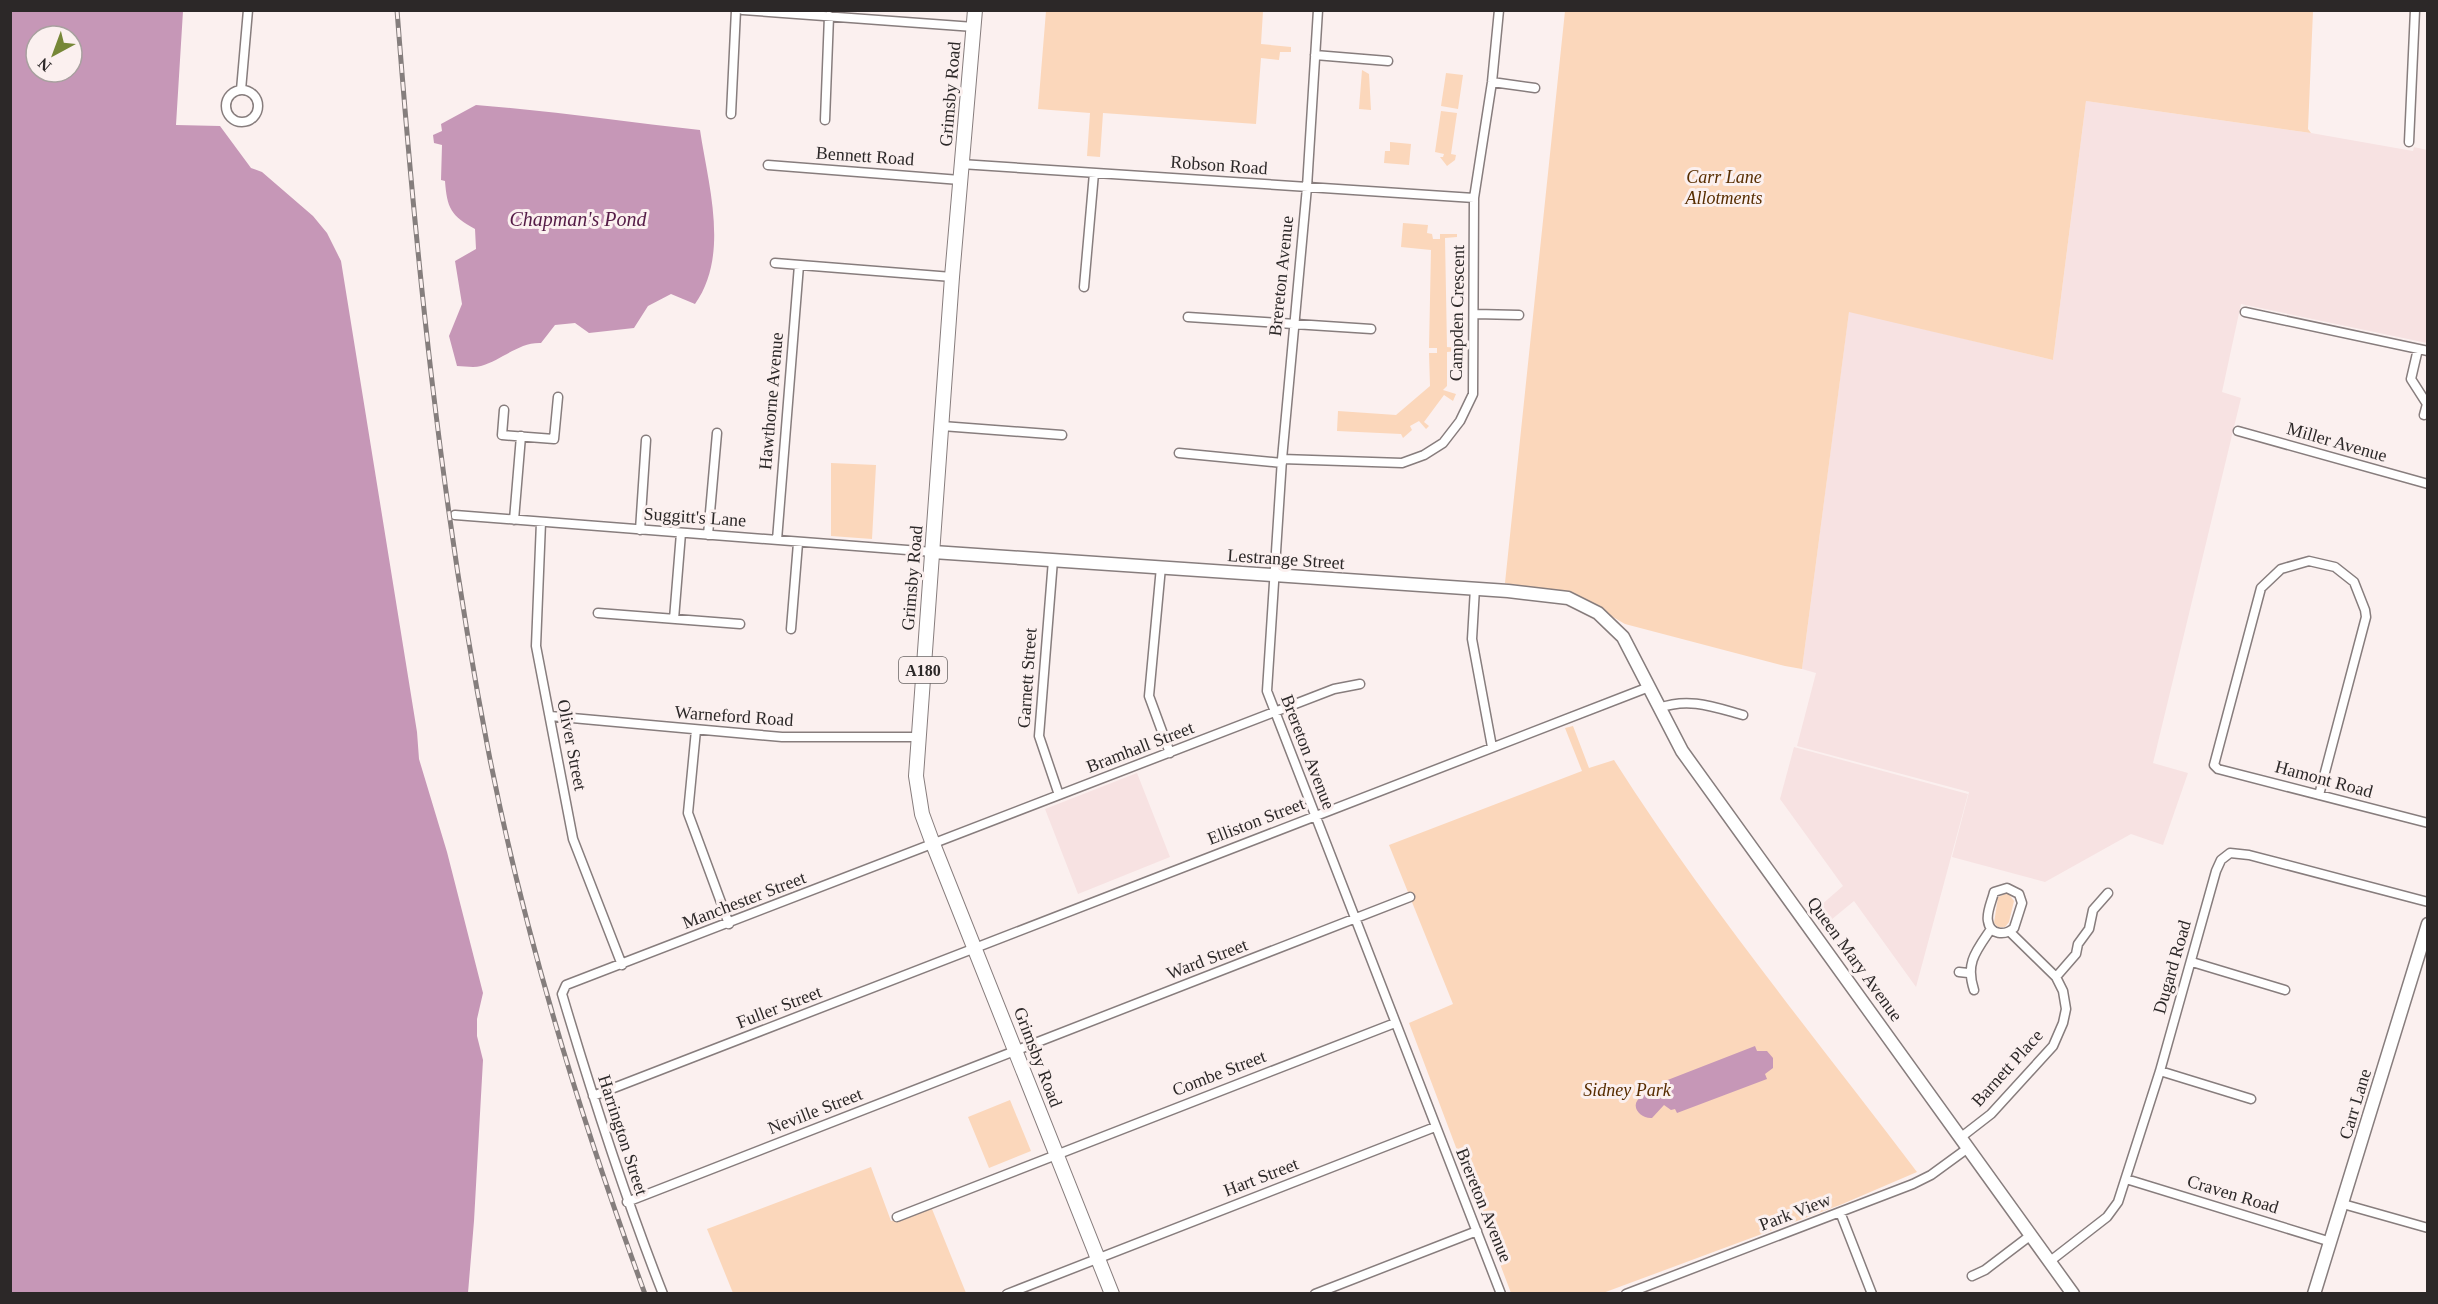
<svg xmlns="http://www.w3.org/2000/svg" width="2438" height="1304" font-family="'Times New Roman',serif">
<style>
.built{fill:#f7e2e2}
.green{fill:#fbd7bb}
.water{fill:#c697b7;fill-rule:evenodd}
.lines{fill:none;stroke-linecap:round;stroke-linejoin:round}
.street-casing{stroke:#877d7d;stroke-width:11}
.secondary-casing{stroke:#877d7d;stroke-width:15}
.primary-casing{stroke:#877d7d;stroke-width:16}
.street{stroke:#fff;stroke-width:8}
.secondary{stroke:#fff;stroke-width:12}
.primary{stroke:#fff;stroke-width:14}
.rail-casing{stroke:#857e7d;stroke-width:5}
.rail{stroke:#fbf0ef;stroke-width:3;stroke-dasharray:9;stroke-linecap:butt}
.labels{text-anchor:middle;stroke-width:6;stroke-linejoin:round;paint-order:stroke}
.shield{fill:#fbf0ef;stroke:#6a6464;stroke-width:1.5}
.shield-label{font-size:16px;font-weight:bold;fill:#2c2828}
.street-label{font-size:18px;fill:#2c2828;stroke:#fbf0ef}
.park-label{font-size:18px;font-style:italic;fill:#572d00;stroke:#fbf0ef}
.water-label{font-size:20px;font-style:italic;fill:#541b46;stroke:#fbf0ef}
</style>
<rect width="100%" height="100%" fill="#fbf0ef"/>
<path class="built" d="M2086 101 2311 133 2413 151 2414 147 2427 150V343L2241 304 2222 392 2241 398 2153 763 2188 773 2163 845 2131 834 2045 882 1952 857 1969 792 1797 746 1816 673 1802 669 1849 311 2053 360Z
M1794 747 1968 794 1916 987 1854 901 1831 920 1826 935 1805 904 1820 906 1843 886 1780 799Z
M1137 773 1170 857 1078 894 1045 809Z"/>
<path class="green" d="M1046 11H1263L1261 44 1291 47V52H1280L1279 60 1261 58 1256 124 1103 113 1100 157 1087 156 1090 113 1038 109Z
M1565 11H2313L2308 129 2311 133 2086 101 2053 360 1849 312 1802 669 1785 666 1625 624 1575 595 1505 583Z
M1362 70 1369 74 1371 110 1359 109Z
M1446 73 1463 75 1458 109 1441 106Z
M1441 111 1457 113 1451 154 1456 155 1455 160 1447 166 1440 157H1443L1444 154 1435 152Z
M1390 142 1411 144 1409 165 1384 163 1385 151H1390Z
M1403 223 1428 225 1427 233 1432 234 1433 239H1440V234H1457V237L1445 238 1447 347 1457 348V351L1447 352V386L1443 390 1456 394 1453 401 1444 395 1424 422 1429 426 1426 429 1419 421 1410 426 1412 430 1403 438 1401 434 1337 431 1338 411 1396 415 1430 386 1429 353H1437V348H1429L1431 250 1401 247Z
M831 463 876 465 872 539 831 536Z
M1573 726 1589 768 1614 760C1706 905 1814 1036 1917 1172L1840 1205 1603 1293H1511L1409 1023 1453 1004 1389 845 1582 771 1565 728Z
M2008 893 2014 901 2009 922 2005 927H1998L1994 923 1998 897Z
M1010 1100 1031 1151 989 1168 968 1117Z
M871 1167 891 1221 932 1209 966 1293H733L707 1229Z"/>
<path class="water" d="M10 11H183L176 125 220 126 251 168 262 172 313 216 327 233 341 261 417 732 419 759 447 852 483 993 477 1019V1036L483 1060 474 1221 468 1293H11ZM36 36H72V72H36Z
M476 105C551 111 625 122 700 130 708 184 730 255 695 304L671 294 648 306 634 328 589 333 575 323 555 325 541 343C519 342 502 360 481 366 473 368 465 366 457 366L449 336 462 304 455 261 476 249 475 229C451 216 447 208 445 181L441 180 442 145 434 143 433 135 442 131 441 124Z
M1755 1046 1757 1051H1767L1773 1058V1068L1765 1074 1767 1079 1677 1113 1675 1109 1671 1110 1664 1105 1652 1118C1640 1119 1628 1105 1642 1096 1648 1092 1654 1097 1660 1095L1667 1085 1665 1081Z"/>
<g class="lines">
<g class="street-casing">
<path id="street" d="M743 10 974 27
M1318 10 1307 187 1282 459 1267 691 1501 1294
M1315 55 1388 61
M1492 82 1535 88
M241 90 248 10
M226 106a16 16 0 1 1 32 0a16 16 0 1 1-32 0Z
M731 114 736 10
M825 120 829 16
M2409 142 2415 10
M961 164 1474 198
M768 165 960 180
M775 263 952 277
M1084 287 1094 173
M2245 312 2428 351
M1475 314 1519 315
M1188 317 1371 329
M2418 349 2411 379 2427 404 2424 415
M504 410 502 435 554 439 558 397
M942 426 1062 435
M2238 431 2428 484
M1179 453 1282 463
M1282 459 1402 463 1424 455 1443 443 1460 421 1473 394 1474 198 1492 82 1499 10
M455 515 933 552
M514 520 521 436
M541 522 536 646 573 839 622 965
M640 530 646 440
M708 535 717 433
M777 540 799 265
M1053 560 1039 736 1059 795
M1161 567 1149 696 1170 753
M1475 588 1472 639 1492 747
M598 613 740 624
M674 619 681 533
M791 629 798 543
M1659 708C1689 697 1714 707 1743 715
M550 716 782 737H917
M696 730 688 813 729 924
M2319 795 2366 617 2365 610 2354 582 2335 567 2309 561 2281 569 2261 588 2214 765 2218 769 2428 823
M2007 888 2019 894 2022 903 2014 928C2005 936 1990 935 1988 921 1986 913 1992 901 1994 892Z
M2192 962 2285 990
M1959 972 1968 973
M2056 977 2076 954 2078 944 2089 929 2093 910 2108 893
M1974 990C1965 963 1976 951 1991 929
M2160 1071 2251 1099
M593 1096 1649 687
M1960 1138 1991 1114 2053 1046 2063 1023 2066 1009 2063 991 2056 977 2010 932
M2126 1179 2331 1242
M627 1202 1410 897
M2343 1204 2428 1228
M1840 1212 1872 1294
M897 1217 1395 1023
M2049 1262 2107 1217 2118 1202 2160 1071 2216 871 2221 860 2230 853 2249 855 2428 902
M1972 1276 1985 1270 2031 1235
M663 1294C624 1195 592 1095 562 994L566 985 1334 689 1360 684
M1007 1294 1435 1127
M1315 1294 1477 1231
M1626 1294 1913 1184 1931 1175 1968 1148"/>
</g>
<g class="secondary-casing">
<path id="secondary" d="M933 552 1508 591 1568 598 1598 613 1623 637 1682 751 2073 1294
M2314 1294 2428 924"/>
</g>
<g class="primary-casing">
<path id="primary" d="M975 10 952 277 916 776 922 814 933 844 1112 1294"/>
</g>
<use href="#street" class="street"/>
<use href="#secondary" class="secondary"/>
<use href="#primary" class="primary"/>
<g class="rail-casing">
<path id="rail" d="M397 10C416 258 441 505 488 749 524 935 580 1117 645 1294"/>
</g>
<use href="#rail" class="rail"/>
</g>
<g class="labels">
<rect class="shield" x="899" y="657" width="48" height="26" rx="4.5"/>
<g class="shield-label">
<text x="923" y="676">A180</text>
</g>
<g class="street-label">
<text transform="translate(950 94) rotate(-85)" y="6">Grimsby Road</text>
<text transform="translate(865 156) rotate(4)" y="6">Bennett Road</text>
<text transform="translate(1219 165) rotate(4)" y="6">Robson Road</text>
<text transform="translate(1281 276) rotate(-84)" y="6">Brereton Avenue</text>
<text transform="translate(1457 313) rotate(-89)" y="6">Campden Crescent</text>
<text transform="translate(771 401) rotate(-85)" y="6">Hawthorne Avenue</text>
<text transform="translate(2337 442) rotate(16)" y="6">Miller Avenue</text>
<text transform="translate(695 517) rotate(4)" y="6">Suggitt's Lane</text>
<text transform="translate(1286 559) rotate(4)" y="6">Lestrange Street</text>
<text transform="translate(912 578) rotate(-85)" y="6">Grimsby Road</text>
<text transform="translate(1027 678) rotate(-86)" y="6">Garnett Street</text>
<text transform="translate(734 716) rotate(4)" y="6">Warneford Road</text>
<text transform="translate(572 745) rotate(79)" y="6">Oliver Street</text>
<text transform="translate(1140 747) rotate(-21)" y="6">Bramhall Street</text>
<text transform="translate(1308 752) rotate(69)" y="6">Brereton Avenue</text>
<text transform="translate(2324 779) rotate(15)" y="6">Hamont Road</text>
<text transform="translate(1256 821) rotate(-21)" y="6">Elliston Street</text>
<text transform="translate(744 900) rotate(-21)" y="6">Manchester Street</text>
<text transform="translate(1207 959) rotate(-21)" y="6">Ward Street</text>
<text transform="translate(1855 959) rotate(54)" y="6">Queen Mary Avenue</text>
<text transform="translate(2172 967) rotate(-74)" y="6">Dugard Road</text>
<text transform="translate(779 1007) rotate(-21)" y="6">Fuller Street</text>
<text transform="translate(1038 1057) rotate(69)" y="6">Grimsby Road</text>
<text transform="translate(2007 1068) rotate(-48)" y="6">Barnett Place</text>
<text transform="translate(1219 1073) rotate(-21)" y="6">Combe Street</text>
<text transform="translate(2355 1104) rotate(-73)" y="6">Carr Lane</text>
<text transform="translate(815 1111) rotate(-21)" y="6">Neville Street</text>
<text transform="translate(623 1135) rotate(72)" y="6">Harrington Street</text>
<text transform="translate(1261 1177) rotate(-21)" y="6">Hart Street</text>
<text transform="translate(2233 1194) rotate(17)" y="6">Craven Road</text>
<text transform="translate(1484 1205) rotate(68)" y="6">Brereton Avenue</text>
<text transform="translate(1795 1212) rotate(-21)" y="6">Park View</text>
</g>
<g class="park-label">
<text x="1724" y="183">Carr Lane<tspan x="1724" dy="21">Allotments</tspan></text>
<text x="1627" y="1096">Sidney Park</text>
</g>
<g class="water-label">
<text x="578" y="226">Chapman's Pond</text>
</g>
</g>
<rect width="2438" height="1304" fill="none" stroke="#2c2828" stroke-width="24"/>
<g transform="translate(54 54) rotate(221)"><circle r="28" fill="#fbf0ef" stroke="#a8a09f" stroke-width="1.5"/>
<path d="M0-4.5L10 22L0 15L-10 22Z" fill="#768737"/>
<text y="-9" font-size="16" font-weight="bold" text-anchor="middle" fill="#2c2828">N</text>
</g>
</svg>
